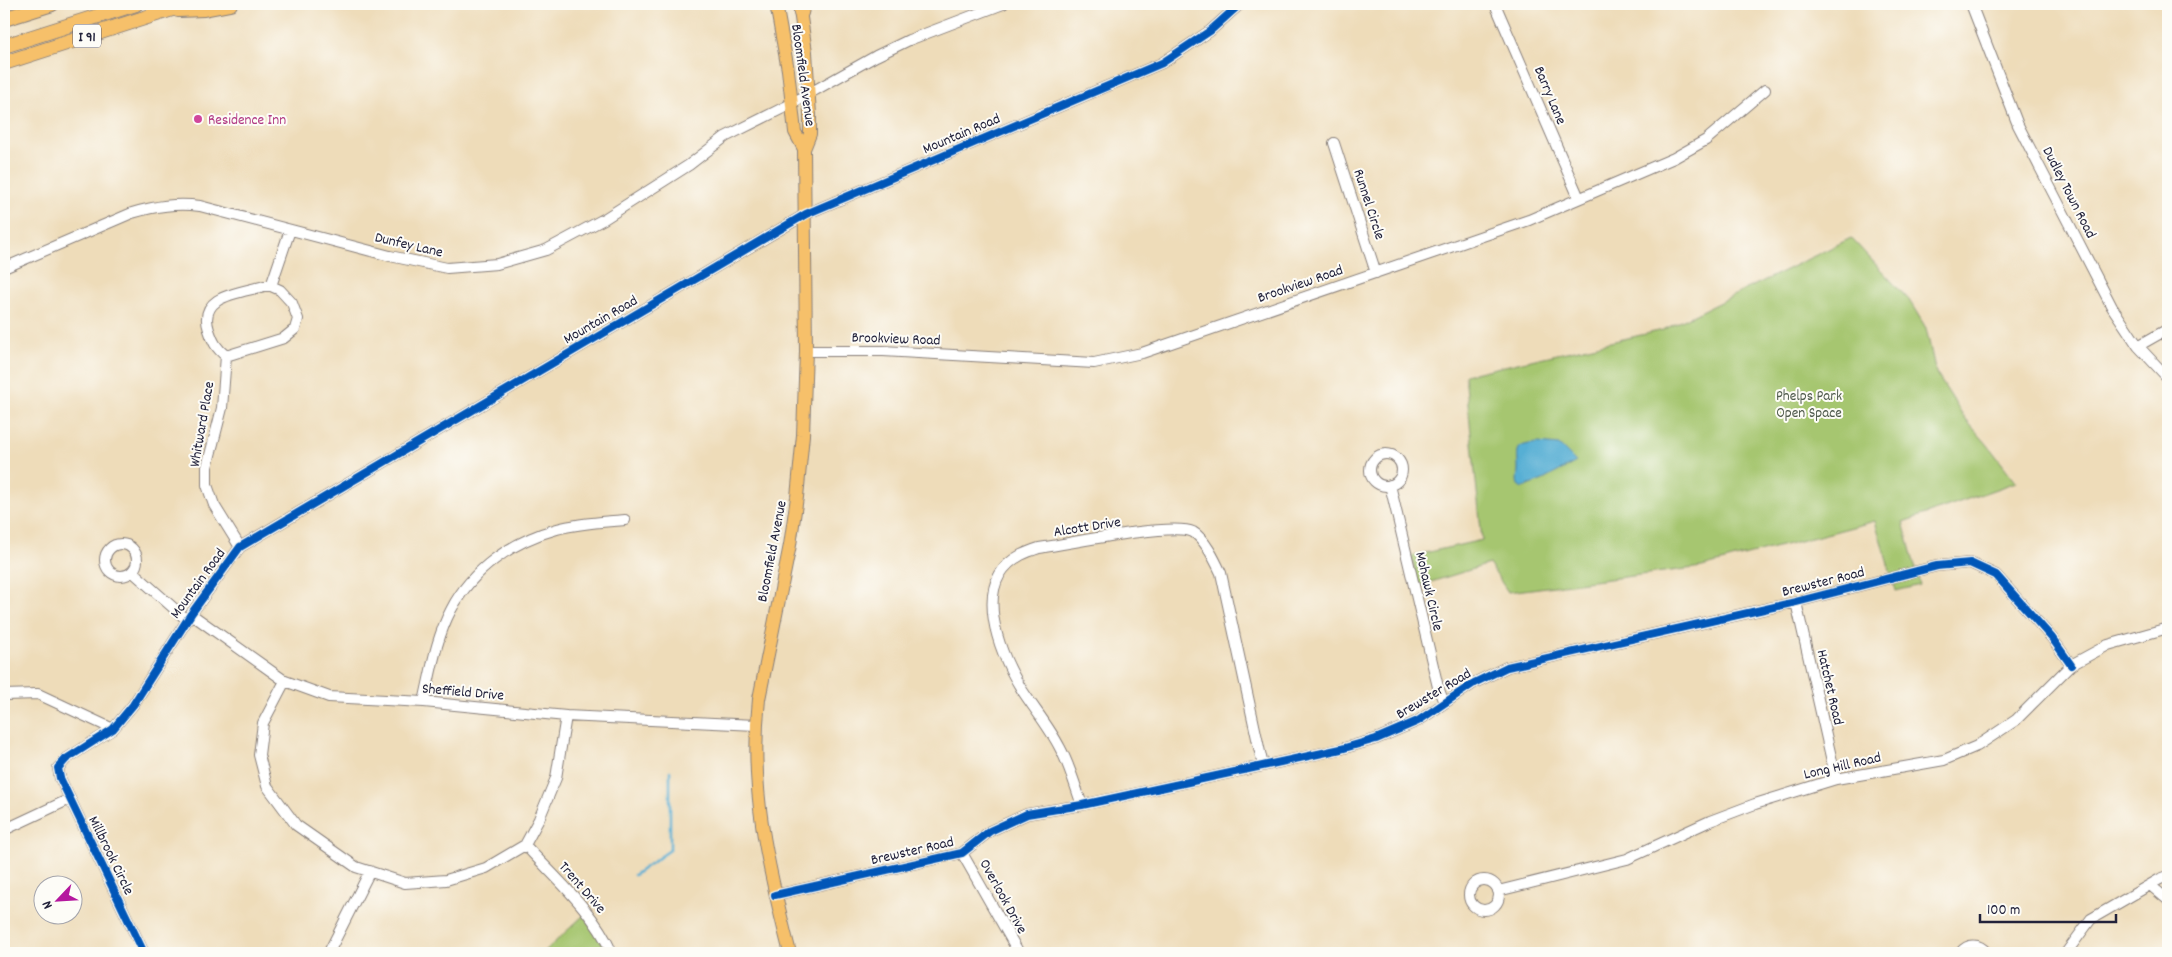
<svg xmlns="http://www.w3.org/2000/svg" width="2172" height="957" font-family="Dekko,sans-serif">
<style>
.green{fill:#a6c66f;stroke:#647455}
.water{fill:#57afd4;stroke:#3c6888}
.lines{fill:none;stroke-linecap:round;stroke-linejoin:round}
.stream{stroke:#57afd4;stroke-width:2.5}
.minor-casing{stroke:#887f7a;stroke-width:12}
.major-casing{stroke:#887f7a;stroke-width:14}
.highway-casing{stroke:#887f7a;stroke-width:16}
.minor{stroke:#fff;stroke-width:10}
.major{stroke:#f6c06b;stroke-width:12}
.highway{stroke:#f6c06b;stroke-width:14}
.cycleway-casing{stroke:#fdfcf7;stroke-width:11}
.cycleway{stroke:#0057b8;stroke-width:8}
.hotel-dot{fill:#d1479c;stroke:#fdfcf7;stroke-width:2}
.labels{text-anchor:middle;stroke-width:4;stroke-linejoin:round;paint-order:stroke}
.shield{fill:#fdfcf7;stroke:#646373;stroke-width:1}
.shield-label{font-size:14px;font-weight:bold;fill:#22223b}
.street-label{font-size:15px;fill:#22223b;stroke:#fdfcf7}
.hotel-label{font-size:15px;fill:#b23c85;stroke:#fdfcf7;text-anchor:start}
.park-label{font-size:15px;fill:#505b4d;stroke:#fdfcf7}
</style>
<rect width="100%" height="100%" fill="#fdfcf7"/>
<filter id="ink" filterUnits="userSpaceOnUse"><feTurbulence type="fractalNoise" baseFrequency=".02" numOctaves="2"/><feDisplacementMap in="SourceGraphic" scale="10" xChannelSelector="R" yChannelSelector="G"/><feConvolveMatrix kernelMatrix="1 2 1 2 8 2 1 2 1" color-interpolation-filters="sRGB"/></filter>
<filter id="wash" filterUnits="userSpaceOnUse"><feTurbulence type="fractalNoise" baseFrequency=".0096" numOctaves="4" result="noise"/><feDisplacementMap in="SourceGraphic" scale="20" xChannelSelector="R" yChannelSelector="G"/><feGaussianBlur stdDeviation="1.12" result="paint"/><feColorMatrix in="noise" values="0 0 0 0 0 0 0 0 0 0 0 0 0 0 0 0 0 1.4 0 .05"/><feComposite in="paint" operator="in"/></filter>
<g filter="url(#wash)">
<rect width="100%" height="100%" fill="#eedcb9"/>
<path class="green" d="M1851 238 1909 300 1926 328 1936 373 1966 420 1987 444 2016 482 1903 522 1920 585 1896 591 1875 521 1702 567 1508 592 1489 564 1418 586 1411 556 1482 540 1465 375 1663 330Z
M584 915 608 953H543Z"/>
<path class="water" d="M1538 443 1559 445 1576 462 1543 480 1522 488 1518 485C1516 479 1518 475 1518 469 1518 449 1513 445 1538 443Z"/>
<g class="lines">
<path class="stream" d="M634 875 670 850V771"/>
</g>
</g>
<g filter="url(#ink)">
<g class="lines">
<g class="minor-casing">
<path id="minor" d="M1495 4 1579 198
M1971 4 2018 125 2112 307 2138 346 2168 378
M1334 143 1376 273
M4 268 132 213C156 206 176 203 200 206L390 256 447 268 497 264 546 250 604 219 689 165 725 137 785 107 876 56 909 40 1003 4
M264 286H271L280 290 292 303 298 319 295 329 284 338 226 356C216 348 213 342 209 330 197 295 240 293 264 286Z
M271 286 290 230
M2138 346 2168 329
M806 351H883L1094 363 1142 353 1529 220 1674 158 1706 140 1765 90
M226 356 222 408 207 467V485L214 505 240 547
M1370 470a16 16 0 1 1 32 0a16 16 0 1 1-32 0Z
M1390 485 1438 687 1444 703
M105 560a16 16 0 1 1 32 0a16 16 0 1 1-32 0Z
M133 572 187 620
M1796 602 1836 779
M191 614 285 681 329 697 424 702 566 716 756 725
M285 681 263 723 259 755 267 786 296 825 356 867 405 883 446 880 486 868 525 845 539 819 556 778 566 716
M4 695 38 694 113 729
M424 702C431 672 436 638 451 610 472 569 513 541 557 529 579 523 603 522 625 520
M1082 805C1075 786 1070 766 1060 748 1050 728 1035 710 1022 690 1000 654 969 582 1021 555 1027 552 1033 550 1039 548 1066 544 1173 522 1193 532 1205 539 1215 560 1221 573L1263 766
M4 830 70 799
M525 845C556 879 593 910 612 953
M962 853 1019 953
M1469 895a15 15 0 1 1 30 0a15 15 0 1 1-30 0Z
M2150 885 2168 900
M1498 891 1627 859 1710 821 1755 804 1836 779 1944 760 1977 746 2016 720 2071 665 2108 645 2168 628
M775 895 962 853 990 831 1027 814 1082 805 1341 749 1376 739 1418 721 1474 683 1507 667 1796 602 1937 566 1970 563 1996 575 2052 638 2071 665
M330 950 370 871
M144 953 60 778 58 768 66 759 113 729 133 705 191 614 240 547 806 214 1162 63 1210 31 1240 4
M1960 953C1968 943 1979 943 1987 953
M2066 953 2091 919 2160 879 2168 876"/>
</g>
<g class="major-casing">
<path id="major" d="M776 4 788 70 795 132 804 149 806 351 803 435 797 497 790 545 759 699C749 789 768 867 790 953
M799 4 806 52 810 115V134L804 149"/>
</g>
<g class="highway-casing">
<path id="highway" d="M178 10 204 9 230 4
M801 13 803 4
M4 19 52 4
M4 46 136 4
M4 63 188 4"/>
</g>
<use href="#minor" class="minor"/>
<use href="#major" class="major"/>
<use href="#highway" class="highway"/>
<g class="cycleway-casing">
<path id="cycleway" d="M775 895 962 853 990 831 1027 814 1082 805 1341 749 1376 739 1418 721 1474 683 1507 667 1796 602 1937 566 1970 563 1996 575 2052 638 2071 665
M144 953 60 778 58 768 66 759 113 729 133 705 191 614 240 547 806 214 1162 63 1210 31 1240 4"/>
</g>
<use href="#cycleway" class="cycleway"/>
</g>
</g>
<circle class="hotel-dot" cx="198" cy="119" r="5"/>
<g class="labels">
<rect class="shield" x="73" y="24.5" width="28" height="23" rx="4"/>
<g class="shield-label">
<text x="87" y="41">I 91</text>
</g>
<g class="street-label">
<text transform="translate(804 75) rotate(82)" y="5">Bloomfield Avenue</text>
<text transform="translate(1551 95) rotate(67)" y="5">Barry Lane</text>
<text transform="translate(961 133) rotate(-23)" y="5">Mountain Road</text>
<text transform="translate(2070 192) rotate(63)" y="5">Dudley Town Road</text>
<text transform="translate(1370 204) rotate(72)" y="5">Runnel Circle</text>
<text transform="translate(409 244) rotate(13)" y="5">Dunfey Lane</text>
<text transform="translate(1300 283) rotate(-19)" y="5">Brookview Road</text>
<text transform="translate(600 319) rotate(-30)" y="5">Mountain Road</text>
<text transform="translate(896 338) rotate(2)" y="5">Brookview Road</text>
<text transform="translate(201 424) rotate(-80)" y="5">Whitward Place</text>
<text transform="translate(1087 526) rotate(-9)" y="5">Alcott Drive</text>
<text transform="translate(771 551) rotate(-79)" y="5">Bloomfield Avenue</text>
<text transform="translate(1823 581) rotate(-14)" y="5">Brewster Road</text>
<text transform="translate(197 583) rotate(-54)" y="5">Mountain Road</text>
<text transform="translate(1430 591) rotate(77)" y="5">Mohawk Circle</text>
<text transform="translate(1831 687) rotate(77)" y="5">Hatchet Road</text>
<text transform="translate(463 691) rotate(5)" y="5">Sheffield Drive</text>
<text transform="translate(1433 693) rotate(-31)" y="5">Brewster Road</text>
<text transform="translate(1842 765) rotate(-13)" y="5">Long Hill Road</text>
<text transform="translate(912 850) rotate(-13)" y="5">Brewster Road</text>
<text transform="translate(112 855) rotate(64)" y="5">Millbrook Circle</text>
<text transform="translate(583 887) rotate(49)" y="5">Trent Drive</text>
<text transform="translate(1004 896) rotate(61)" y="5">Overlook Drive</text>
</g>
<g class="hotel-label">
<text x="208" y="124">Residence Inn</text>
</g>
<g class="park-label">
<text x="1809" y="400">Phelps Park<tspan x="1809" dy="17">Open Space</tspan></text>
</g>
</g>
<rect width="2172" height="957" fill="none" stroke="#fdfcf7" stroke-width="20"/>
<g transform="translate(58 900) rotate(245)"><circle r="24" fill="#fdfcf7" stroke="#a5a5ac"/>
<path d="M0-4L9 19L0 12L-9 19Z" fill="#b5179e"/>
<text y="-8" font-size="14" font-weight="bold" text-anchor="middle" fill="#22223b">N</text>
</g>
<path d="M1980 914v8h136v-8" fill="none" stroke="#22223b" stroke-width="2.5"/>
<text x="1987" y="914" font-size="15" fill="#22223b" stroke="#fdfcf7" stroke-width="4" paint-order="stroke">100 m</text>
</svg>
